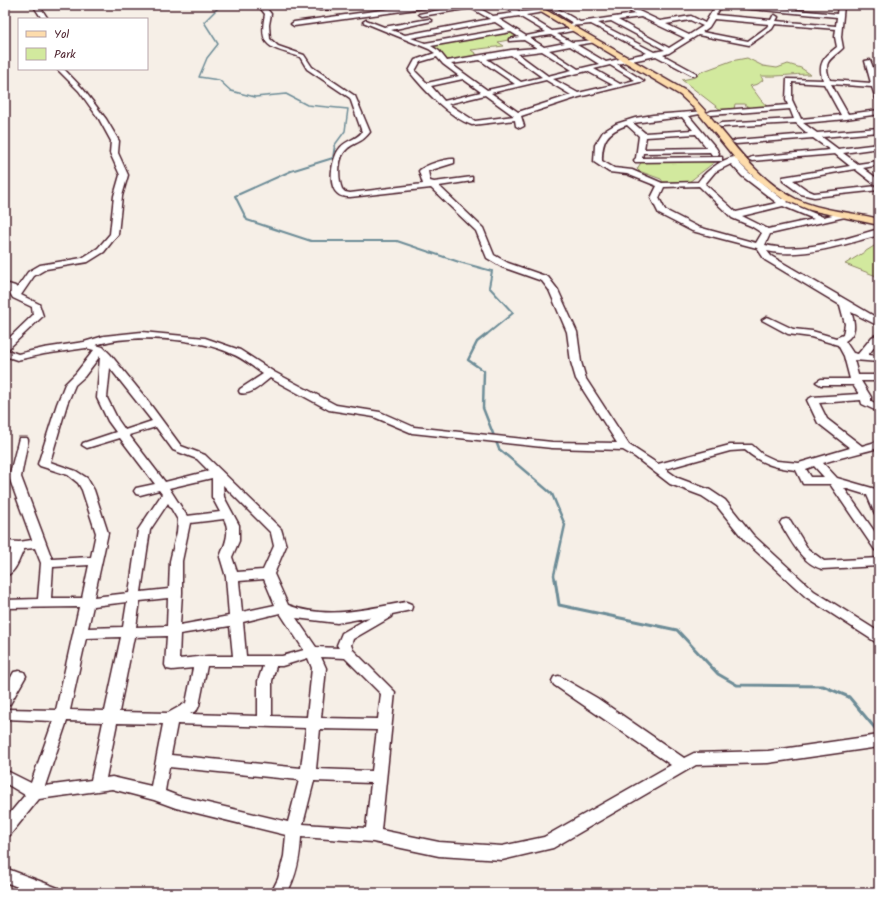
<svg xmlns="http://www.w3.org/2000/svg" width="884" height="898" font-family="Kalam,sans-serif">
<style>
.green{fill:#d2e99e;stroke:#8e8464}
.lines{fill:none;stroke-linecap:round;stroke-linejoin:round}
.stream-far3{stroke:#6d8c97;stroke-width:1.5}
.stream-far2{stroke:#6d8c97;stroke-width:2}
.stream-far1{stroke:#6d8c97;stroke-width:2.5}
.stream{stroke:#6d8c97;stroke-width:3}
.minor-casing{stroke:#4a1f2b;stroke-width:3}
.major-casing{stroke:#4a1f2b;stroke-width:3}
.minor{fill:#fff;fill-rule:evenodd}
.major{fill:#fddcac;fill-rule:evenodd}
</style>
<rect width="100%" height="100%" fill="#f6efe7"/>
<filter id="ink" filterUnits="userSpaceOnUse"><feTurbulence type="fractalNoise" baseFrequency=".025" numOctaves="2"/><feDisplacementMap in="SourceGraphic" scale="8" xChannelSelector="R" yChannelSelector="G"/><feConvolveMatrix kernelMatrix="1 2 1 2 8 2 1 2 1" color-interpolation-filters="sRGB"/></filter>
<g filter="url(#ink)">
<path class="green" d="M510 32 519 38 498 42 504 46 471 50 479 56 448 61 426 47Z
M747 58 763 66 777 68 788 64 801 68 810 74C793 74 778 77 761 76L763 80 758 84 750 86C757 93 760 101 768 107L750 108 744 104H735L734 109 721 110 682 80 696 77 701 72 731 61Z
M713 160 716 161 689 182H663L661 179 639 171 637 169 642 161Z
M879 243V277L845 264Z"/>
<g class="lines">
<path class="stream-far3" d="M215 5 218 8 204 22 218 44 207 58 199 77 219 80 231 91 255 97 286 94 307 105 348 109 345 131 334 146"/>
<path class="stream-far2" d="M335 145 333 158 291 171 235 196 247 220 311 241H397L459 262 492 271 489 287 513 313 486 335"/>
<path class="stream-far1" d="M487 334 477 342 468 360 484 371 483 408 499 449 552 494 565 525 554 575 555 580"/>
<path class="stream" d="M555 579 559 605 677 630 718 674 737 685 823 686 849 697 879 733"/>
<g class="minor-casing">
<path id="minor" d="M33 5H39L48 19H42Z
M258 5H264L271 14 269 25 270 39 278 46 304 55 312 67 355 96 370 132C361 144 356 141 347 149 337 157 338 179 342 189L345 192 350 193 423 184 419 171C424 165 447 158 454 159V163L428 171 430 181 434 182 472 177V181L439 186 483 228 494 255 508 263 548 277 558 290 577 332 581 362 586 379 629 445 658 464 730 445H752L762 454 777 461 799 463 850 448 818 423 807 400 812 397 859 394 853 385H821L816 382 821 379H850L844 356 838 345 811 337 788 334 762 320 767 317 770 318 793 329 812 331 836 338 843 335 845 324 840 305 765 260 757 248 692 231 659 214 651 198 657 186 627 174 609 172 594 162 595 145 603 132 616 124 635 118 653 115 705 111V113L689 116 716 148 719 153 718 155H712L710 152 643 153 642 158 719 157H722V161L635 162 634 160 636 158 639 136 627 125C606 132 602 141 602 161L614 168 632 170 662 183 698 182C705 171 733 150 744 159L738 162 748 172 782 199 786 197H789L790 199 787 202 823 217 842 213 846 215 845 217 770 234 765 245C803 254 843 239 879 229V235C846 244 801 259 767 251L771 256 879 319V326L851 312C855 323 857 334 845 341L853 353 858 354 872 337 879 334V341L868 355 879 356V362L854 360 858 375H879V381H861L871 397V401L879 405V412L862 404 861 400 819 403 827 419 862 446 879 441V448C860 453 842 457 823 463L837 478 879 490V515L875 514 867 495 844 488 879 538V551L875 550 830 484H803L796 470C776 468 761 464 745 450L730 451 665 469 678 478 710 490 725 500 753 535 814 591 879 632V643L874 641 806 597 745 541 717 506 702 496 670 484 635 457 623 450 552 448 412 433 374 417 329 410 270 378C262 384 251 396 240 393L239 391 240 389 263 374C253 367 243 358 232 354 198 338 132 333 96 345L103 347 110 354 144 396 181 446 205 455 281 529 286 546 274 574 288 605C327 620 366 609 406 602L411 604 412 607 411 610 392 614 391 617 353 639 351 645 353 650 395 692 381 830 439 842 502 846 544 837 671 765 554 685 552 681 554 677 559 676 597 698 684 758 694 753 768 751 879 735V747L768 763 696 765 553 848 502 860 439 856 373 842 301 837C300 857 297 875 287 893H271L278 879 284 856 286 835 176 808 154 800 112 789 39 799 10 835 5 837V819L25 795 5 783V770L31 783 53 721 5 719V709L56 710 79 607 5 608V600L38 599 41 563 35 548 24 549C19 559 16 573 5 576V564L11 549H5V541L19 542 32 540 9 477 19 438H27L28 440 21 477 52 559 91 557 96 533 82 490 78 483 68 475 40 466 38 464 57 404 65 384 76 373 94 350 86 348 44 354 17 360 5 356V342L33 315 32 307 13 298 8 290 5 289V283L15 286 17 288 28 272 40 265 82 258 98 248 110 234 114 196 120 175 110 153 111 141 99 119 79 91 57 69H64L83 89 106 119 119 141 118 153 128 175 122 196 118 234 104 252 88 262 46 269 34 276 21 295 39 304 43 316 7 350 18 354 44 348 84 342 104 336 142 332 205 338 240 350 274 372 336 405 380 412 414 427 552 442 617 443 576 379 571 362 567 332 549 290 542 281 502 267 487 258 476 231 431 188 350 197C346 197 341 197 338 194 327 186 332 157 340 148 346 140 356 140 362 132L350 98 307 69 300 57C271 47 258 49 265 14ZM682 117 693 130 645 133 633 123ZM696 134 707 148 644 149 646 137ZM731 164 742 176 777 203 736 212 705 184 715 172ZM699 186 732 218 751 226 762 233 756 243 698 227 665 210 659 198 664 187ZM783 206 814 219 768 229 742 216ZM100 356 97 398 108 421 116 432 83 443 82 445 87 448 120 438 155 484 136 488 134 491 136 494 140 495 159 490 162 494 138 530 129 593 94 597 108 533 94 490 87 478 76 471 50 462 67 404 75 385 84 377ZM110 368 152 421 125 430 118 420 107 398ZM156 427 173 450 197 459 209 471 165 482 129 435ZM814 466 824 477H811L806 469ZM212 478V497L220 512 187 516 169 488ZM223 485 271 533 274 546 263 570 237 572 232 557 239 541V525L224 497ZM168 503 178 520 177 532 170 561 169 589 141 592 150 530ZM224 519C231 532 225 544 220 557L226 577 229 616 180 625 182 593V561L190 523ZM89 565 82 598H51L53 567ZM264 579 275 605 242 612 239 581ZM168 598 167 626 136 627 140 601ZM127 602 123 627 88 628 93 606ZM280 613 304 650 282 656H246L243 622ZM370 617 342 633 337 645 339 648 316 647 296 618 337 623ZM230 626 233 656H208L179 659 180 634ZM167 636 165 665 167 669 172 670 193 668 186 703 168 713 119 712 134 637ZM121 637 105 711 70 710 86 638ZM321 657 345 658 381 694 378 719 321 718 326 668ZM308 658 312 668 307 717 272 716V681L276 666H282ZM207 666H263L258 681V716L190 714 197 710 199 706ZM67 721 103 722 91 780 45 786ZM117 723 163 724 151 786 112 777 106 778ZM177 724 306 728 301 768 171 755ZM320 729 377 730 372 771 316 769ZM169 767 299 780 288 822 178 796 165 791ZM314 781 371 783 366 828 303 824Z
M305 5 320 6 364 5 361 7 320 10Z
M418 5H434L431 7 294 26 291 24 294 22Z
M466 5H480L477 7 493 16 514 13 501 5H508L521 12 544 10V12L526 15 552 31 576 28V30L557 34 572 42 596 40V42L577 45 606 62 647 53 591 24 570 26V24L573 23 544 5H551L580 22 635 14 618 5H626L660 21 691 16 705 23 716 5H722L716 15 771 20 773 16 775 15 778 17 776 21 836 26 837 17 730 7 727 5H748L837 14 838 5H844L841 37 843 48C831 60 822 60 830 80L871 83 865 61 870 60 879 83V101L876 99 872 87 831 84 848 114 879 110V114L846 119 803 123 817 133 879 128V132L822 137 838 149 879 144V148L843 153 858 164 879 161V165L863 168 879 180V190L814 197 801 194 783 181V177L850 166 835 154 752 161 748 159 752 157 830 150 813 138 736 144 732 142 736 140 808 134 796 123 721 127 717 125 721 123 794 119 790 109 711 115 707 113 711 111 788 105 786 100 787 79 823 80C817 64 824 57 837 47L835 37 836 29 775 24 772 29 749 45 698 35 669 53 663 55 696 73V75H692L656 56 617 64 644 81 579 97 521 116 524 126 520 128 516 126 515 120 472 125C449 117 424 90 409 71L415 60 435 53 429 49 363 22 366 20 384 27 429 19 432 21 391 30 405 35 490 19 471 8 422 16 419 14ZM519 16 546 32 526 36 499 19ZM641 17 685 38 669 48 618 20ZM714 19 769 24 767 27 748 41 702 32 709 27ZM690 20 703 26 689 35 666 24ZM611 21 665 50 654 52 598 23ZM495 22 506 29 425 43 411 38ZM511 32 519 37 509 39V41L524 40 537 48 511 50 447 61 439 51 431 46ZM551 35 565 43 544 47 530 38ZM570 46 599 64 578 69 549 50ZM542 51 572 70 548 76 518 54ZM511 55 542 77 521 82 487 59ZM437 57 443 64 459 76 427 83 415 71 420 62ZM480 60 515 84 487 90 451 64ZM610 65 635 80 620 84 594 69ZM587 71 613 85 578 93 553 79ZM463 79 481 92 444 101 431 86ZM546 80 571 95 518 112 491 93ZM792 82 824 84 841 115 801 119 792 100ZM485 95 514 116 475 121 448 104ZM855 169 877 186 814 193 807 190 793 180Z
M786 519 790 520 808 549 824 561 879 558V566L822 569C801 563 791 540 780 523L782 520Z
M19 671 24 672 26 676 10 704 5 705V688L14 672Z
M5 868 58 888 60 893H33L5 882Z"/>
</g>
<g class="major-casing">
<path id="major" d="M529 5H537L686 91C724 126 748 175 796 199 822 211 852 212 879 219V225L810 210 783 199 760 182 738 162 695 109 680 95Z"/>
</g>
<use href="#minor" class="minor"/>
<use href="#major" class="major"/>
</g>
</g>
<rect width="884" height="898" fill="none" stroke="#fff" stroke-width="20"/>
<rect x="10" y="10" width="864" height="878" fill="none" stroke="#4a1f2b" stroke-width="1.5" filter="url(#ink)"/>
<rect x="18" y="18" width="130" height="52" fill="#ffffff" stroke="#b7a5aa"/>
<rect x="26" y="31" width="20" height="6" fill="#fddcac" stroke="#b7a5aa"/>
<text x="54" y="38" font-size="12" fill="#4a1f2b">Yol</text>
<rect x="26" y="48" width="20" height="12" fill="#d2e99e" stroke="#b7a5aa"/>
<text x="54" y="58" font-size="12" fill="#4a1f2b">Park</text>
</svg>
